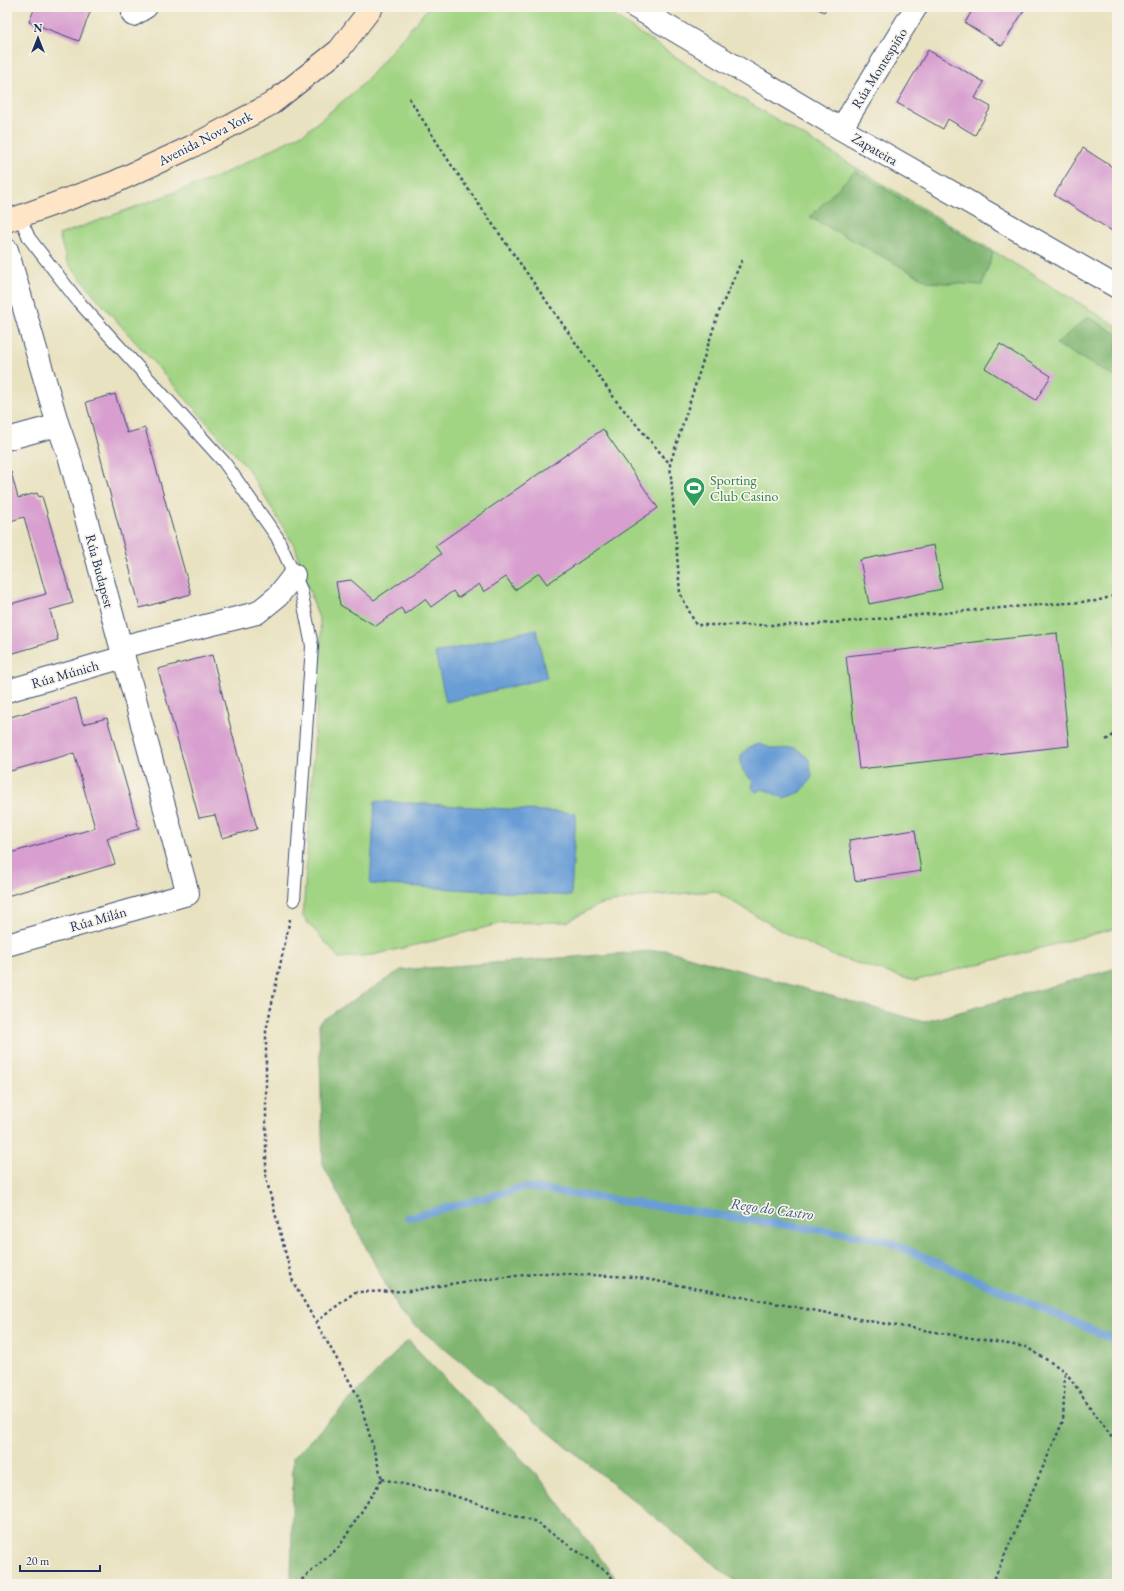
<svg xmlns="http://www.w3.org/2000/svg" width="1124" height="1591" font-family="'EB Garamond',serif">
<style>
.green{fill:#a1d483;stroke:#5e8270}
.forest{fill:#80b671;stroke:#4e7268}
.water{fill:#699dd5;stroke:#42669a}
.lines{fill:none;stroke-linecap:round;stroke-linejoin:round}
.stream{stroke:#699dd5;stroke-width:8}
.building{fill:#d79ecf}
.lane-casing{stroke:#3a4a6d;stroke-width:14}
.street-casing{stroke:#3a4a6d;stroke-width:24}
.secondary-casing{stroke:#3a4a6d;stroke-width:24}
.path{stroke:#3a4a6d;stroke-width:2.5;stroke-dasharray:3 3;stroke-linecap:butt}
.lane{stroke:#fff;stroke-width:12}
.street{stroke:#fff;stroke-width:22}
.secondary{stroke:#fde5c5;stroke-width:22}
.labels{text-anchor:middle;stroke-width:3.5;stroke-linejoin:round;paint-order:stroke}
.street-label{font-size:14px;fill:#1b2f5e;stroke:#f7f3e8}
.leisure-label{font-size:14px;fill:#27864d;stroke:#f7f3e8;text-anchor:start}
.water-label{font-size:15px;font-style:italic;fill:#365688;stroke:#f7f3e8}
</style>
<rect width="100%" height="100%" fill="#f7f3e8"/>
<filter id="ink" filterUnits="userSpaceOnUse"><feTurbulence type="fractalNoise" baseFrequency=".025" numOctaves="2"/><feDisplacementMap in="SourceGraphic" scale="8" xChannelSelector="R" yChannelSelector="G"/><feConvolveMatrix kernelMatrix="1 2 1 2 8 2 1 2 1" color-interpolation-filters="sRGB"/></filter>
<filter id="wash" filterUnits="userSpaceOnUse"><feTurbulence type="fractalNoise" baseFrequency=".012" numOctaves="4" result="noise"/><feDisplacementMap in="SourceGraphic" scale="16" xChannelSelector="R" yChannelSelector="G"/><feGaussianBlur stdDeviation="0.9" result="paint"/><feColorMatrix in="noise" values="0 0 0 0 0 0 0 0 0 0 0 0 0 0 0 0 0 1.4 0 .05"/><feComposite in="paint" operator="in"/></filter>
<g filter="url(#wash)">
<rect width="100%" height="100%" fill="#e9e2c1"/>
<path class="green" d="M429 7H600L708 78 1117 326V928L914 981 834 956 785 933 715 891 640 897 598 905 567 922 502 923 433 941 373 955 339 958 303 917 321 639 320 622 295 547 248 469 106 309 67 262 59 235 219 176 306 132 362 85Z"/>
<path class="forest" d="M855 171 993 253 982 285 929 282 810 217Z
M1088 317 1117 334V378L1056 344Z
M666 950 924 1022 1117 968V1584H738L401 1314 323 1165 319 1022 401 970Z
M408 1340 539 1477 620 1584H291L293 1458Z"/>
<path class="water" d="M536 629 547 678 446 702 435 653Z
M759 744 774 749 796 748 809 759 812 777 801 792 784 798 763 789 756 792 752 788 753 781C743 772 740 769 741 755L751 746Z
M375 801 576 813 571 896 370 884Z"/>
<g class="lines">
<path class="stream" d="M408 1218 525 1187 882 1239 1117 1341"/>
</g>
<g id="blocks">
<path class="building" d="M35 7H92L79 41 29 22Z
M815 7H827L824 12Z
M974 7H1021L1025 9 1002 46 965 23Z
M928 50 984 82 975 98 991 107 975 135 948 119 943 129 897 103Z
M1083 148 1117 170V234L1054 195Z
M1000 344 1051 376 1036 400 985 368Z
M115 394 127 433 145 428 191 594 140 608 86 402Z
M603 429 658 508 547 584 539 573 515 590 506 577 484 592 479 584 458 598 453 591 431 607 425 599 405 614 401 608 376 626 340 605 336 582 351 580 374 600 441 554 435 546Z
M11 472 18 498 37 493 39 497 42 496 73 603 50 610 58 640 7 655V605L46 594 24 517 7 522V473Z
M934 545 942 589 869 604 860 560Z
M1057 633 1069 746 859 769 846 656Z
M212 655 257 829 222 838 215 815 199 818 158 669Z
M76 698 83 724 107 718 139 829 107 838 115 864 7 896V854L95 828 74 753 7 772V718Z
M915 830 921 871 855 881 849 840Z"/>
</g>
</g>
<g filter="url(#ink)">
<use href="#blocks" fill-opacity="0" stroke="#3a4a6d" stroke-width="1"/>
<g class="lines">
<g class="lane-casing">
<path id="lane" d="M20 217 29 238 78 301 224 462 277 537 301 590 312 646 294 900"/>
</g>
<g class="street-casing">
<path id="street" d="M136 7 133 15 146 7
M635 7 841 129 1117 287
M841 129 916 7
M7 250 58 425 70 459 188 894 7 945
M7 439 58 425
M121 647 257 613 278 596 294 575
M7 691 124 657"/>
</g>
<g class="secondary-casing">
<path id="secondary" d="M7 221 115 182 191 147 271 104 339 50 372 7"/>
</g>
<path class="path" d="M409 98 450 163 617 402 670 464
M742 260 718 314 670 464 680 593 696 625H808L1011 607 1096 601 1117 595
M1106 740 1117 733
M290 919 266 1031V1178L293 1282 359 1398 382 1479 339 1547 297 1584
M316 1322 355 1292 409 1291 462 1282 542 1273 635 1277 875 1322 1026 1347 1065 1371
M382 1479 451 1495 534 1521 607 1572 617 1584
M992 1584 1063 1421 1065 1371 1117 1445"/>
<use href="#lane" class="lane"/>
<use href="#street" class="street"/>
<use href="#secondary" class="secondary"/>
</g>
</g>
<defs>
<g id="stadium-pin" transform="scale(1.15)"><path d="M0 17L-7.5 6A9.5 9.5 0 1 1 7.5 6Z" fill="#2e9e5b" stroke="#f7f3e8"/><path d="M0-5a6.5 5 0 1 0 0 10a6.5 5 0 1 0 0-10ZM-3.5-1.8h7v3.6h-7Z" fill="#fff"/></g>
</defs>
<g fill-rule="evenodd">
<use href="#stadium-pin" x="694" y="488"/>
</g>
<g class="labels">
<g class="street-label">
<text transform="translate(879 68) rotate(-58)" y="5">Rúa Montespiño</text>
<text transform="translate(205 138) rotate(-27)" y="5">Avenida Nova York</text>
<text transform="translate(875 149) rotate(30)" y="5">Zapateira</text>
<text transform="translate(100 571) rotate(75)" y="5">Rúa Budapest</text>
<text transform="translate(65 674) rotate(-16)" y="5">Rúa Múnich</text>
<text transform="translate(98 919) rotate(-16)" y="5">Rúa Milán</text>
</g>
<g class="leisure-label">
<text x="710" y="485">Sporting<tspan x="710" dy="16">Club Casino</tspan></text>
</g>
<g class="water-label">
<text transform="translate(772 1209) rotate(8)" y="5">Rego do Castro</text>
</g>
</g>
<rect width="1124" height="1591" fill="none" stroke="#f7f3e8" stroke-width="24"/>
<g transform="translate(38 38)" stroke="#f7f3e8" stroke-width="3" paint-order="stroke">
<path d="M0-3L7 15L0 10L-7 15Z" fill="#1b2f5e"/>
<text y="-6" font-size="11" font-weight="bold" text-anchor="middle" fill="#1b2f5e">N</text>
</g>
<path d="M20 1565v6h80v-6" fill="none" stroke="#1b2f5e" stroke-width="2"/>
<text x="26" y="1565" font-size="12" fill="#1b2f5e" stroke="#f7f3e8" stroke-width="3" paint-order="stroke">20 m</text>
</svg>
